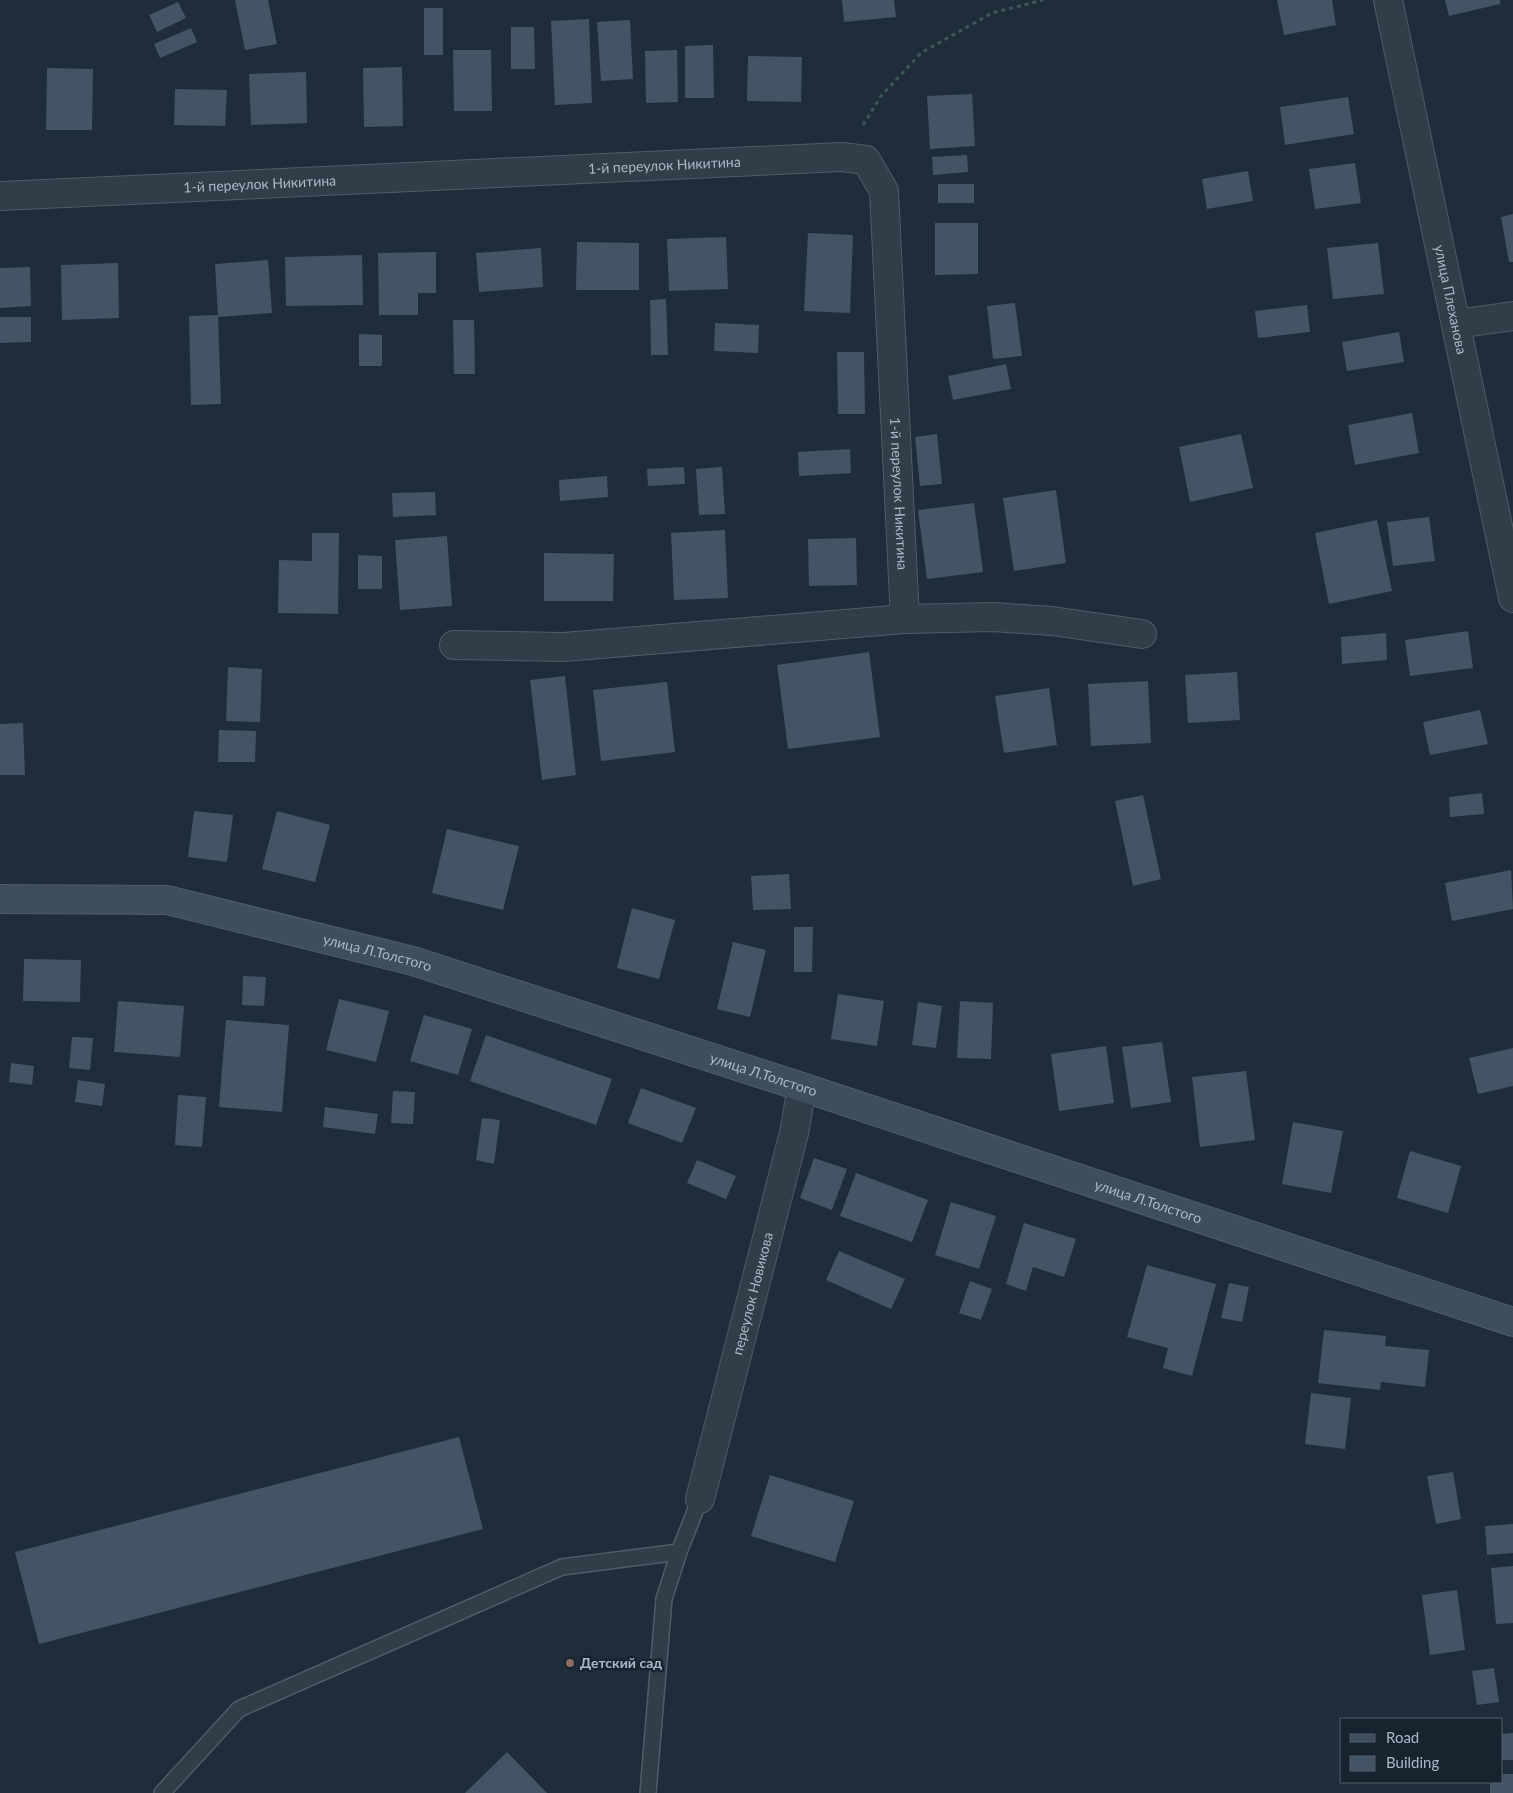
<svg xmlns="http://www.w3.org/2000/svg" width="1513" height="1793" font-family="Lato,sans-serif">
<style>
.building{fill:#435464}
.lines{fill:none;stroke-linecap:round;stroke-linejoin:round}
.lane-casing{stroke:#4f5c68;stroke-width:18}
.street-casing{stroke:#4f5c68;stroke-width:30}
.secondary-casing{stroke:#4f5c68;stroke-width:30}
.path{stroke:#3d5757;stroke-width:3;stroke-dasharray:4 4;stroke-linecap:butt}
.lane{stroke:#313e49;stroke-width:15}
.street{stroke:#313e49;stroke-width:28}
.secondary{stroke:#3f4e5d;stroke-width:28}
.education-dot{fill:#8d6e63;stroke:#17232e;stroke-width:2}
.labels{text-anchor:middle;stroke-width:5;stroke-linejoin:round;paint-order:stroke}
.street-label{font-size:14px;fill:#abb9c7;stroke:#17232e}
.poi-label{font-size:14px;font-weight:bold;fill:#abb9c7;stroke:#17232e;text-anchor:start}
</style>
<rect width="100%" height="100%" fill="#1e2d39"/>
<path class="building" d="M235 0H268L277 44 245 50Z
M842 0H894L896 17 844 22Z
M1277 0H1332L1336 25 1284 35Z
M1445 0H1500V4L1449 16Z
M178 2 186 18 157 32 149 15Z
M424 8H443V55H424Z
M589 19 592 103 555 105 551 21Z
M630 20 633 79 601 81 597 22Z
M511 27H534L535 69H511Z
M191 28 197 42 160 58 154 44Z
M713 45 714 98H685V46Z
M453 50H491L492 111H454Z
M677 50 678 102 646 103 645 51Z
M748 56 802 57 801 102 747 101Z
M402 67 403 126 364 127 363 68Z
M47 68 93 69 92 130H46Z
M306 72 307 123 251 125 249 74Z
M175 89 227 90 225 126 174 125Z
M972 94 975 146 930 149 927 96Z
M1348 97 1354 134 1285 145 1280 107Z
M967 155 968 172 933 175 932 157Z
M1355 163 1361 203 1315 209 1309 169Z
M1248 171 1253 201 1207 209 1202 179Z
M938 184H974V203H938Z
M1513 214V262H1509L1501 217Z
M935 223H978V274L935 275Z
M808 233 853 235 850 313 804 311Z
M726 237 728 289 669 291 667 239Z
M577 242 639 243V290H576Z
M1378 243 1384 294 1333 299 1327 248Z
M541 248 543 287 479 292 476 253Z
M436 252V293H418V315H379L378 253Z
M362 255 363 305 286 306 285 257Z
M268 260 272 313 218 317 221 404 191 405 189 316 218 315 215 264Z
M118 263 119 318 62 320 61 265Z
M30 267 31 306 0 308V268Z
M666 299 668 355H651L650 300Z
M1015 303 1022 356 993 359 987 306Z
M1307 305 1310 332 1258 338 1255 311Z
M0 317H31V342L0 343Z
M453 320H474L475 374H454Z
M715 323 759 325 758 353 714 351Z
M1399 332 1404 362 1347 371 1342 342Z
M359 334 382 335V366H359Z
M837 352H864L865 414H838Z
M1006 364 1011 389 953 400 948 376Z
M1412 413 1419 453 1355 465 1348 425Z
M937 434 942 484 920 486 915 437Z
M1241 434 1253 488 1190 502 1179 447Z
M850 449 851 473 799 476 798 452Z
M684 467 685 484 648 486 647 469Z
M722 467 725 514 699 515 696 469Z
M607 476 608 497 560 501 559 480Z
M1056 490 1066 563 1014 571 1003 498Z
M435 492 436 515 393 517 392 493Z
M974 503 983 572 927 579 918 510Z
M1429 517 1435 561 1393 566 1387 522Z
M1377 520 1392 591 1329 604 1315 533Z
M725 530 728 598 674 600 671 533Z
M312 533H339L338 614 278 613 279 560 312 561Z
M447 536 452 606 400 610 395 540Z
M856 538 857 585 809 586 808 539Z
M544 553 614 554 613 601H544Z
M358 555 382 556V589H358Z
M1468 631 1473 668 1410 676 1405 640Z
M1386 633 1387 660 1342 664 1341 637Z
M869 652 880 737 788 749 777 665Z
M228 667 262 669 260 722 226 721Z
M1237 672 1240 720 1188 723 1185 675Z
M565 676 576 775 542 780 530 680Z
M1148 681 1151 743 1091 746 1088 684Z
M667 682 675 752 601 761 593 690Z
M1049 688 1057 745 1004 753 995 696Z
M1480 710 1488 744 1430 755 1423 722Z
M23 723 25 775H0V724Z
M219 730 256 731 255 762H218Z
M1482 793 1484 814 1450 817 1449 797Z
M1143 795 1161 879 1133 886 1115 801Z
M194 811 233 815 227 862 188 857Z
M277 811 330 825 315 882 262 869Z
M447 829 519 846 503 910 432 893Z
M1511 870 1513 909 1452 921 1445 883Z
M789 874 791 909 753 910 751 876Z
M632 908 675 920 659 979 617 968Z
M794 927H813L812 972H794Z
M733 942 766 950 750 1017 717 1009Z
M24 959 81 960 80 1002 23 1001Z
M243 976 266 977 264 1006 242 1005Z
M838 994 884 1001 877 1046 831 1039Z
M339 999 389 1011 376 1062 326 1050Z
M118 1001 184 1006 180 1057 114 1052Z
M960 1001 993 1003 991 1059 957 1058Z
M918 1002 942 1006 936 1048 912 1045Z
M424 1015 472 1029 458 1075 410 1061Z
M226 1020 289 1025 282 1112 219 1107Z
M486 1035 612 1079 596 1125 470 1081Z
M72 1037 93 1038 90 1070 69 1068Z
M1162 1042 1171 1102 1131 1108 1122 1047Z
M1106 1046 1114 1103 1059 1111 1051 1054Z
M1513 1048V1086L1478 1094 1469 1058Z
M11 1063 34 1066 32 1085 9 1082Z
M1246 1071 1255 1140 1200 1147 1192 1077Z
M78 1080 105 1084 102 1106 75 1102Z
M641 1088 696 1108 682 1143 628 1123Z
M393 1091 415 1092 413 1124 391 1123Z
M178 1095 206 1097 202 1147 175 1145Z
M325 1107 378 1114 375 1134 323 1127Z
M482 1118 500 1120 494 1164 476 1160Z
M1293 1122 1343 1131 1331 1193 1282 1184Z
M1410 1151 1461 1166 1448 1213 1397 1198Z
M814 1158 847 1169 832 1210 800 1198Z
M697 1160 736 1176 726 1199 687 1183Z
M856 1173 928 1200 912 1242 840 1216Z
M951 1202 996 1216 979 1269 935 1255Z
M1024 1223 1076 1239 1064 1277 1033 1267 1026 1291 1006 1284Z
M839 1251 905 1279 891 1309 826 1280Z
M1147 1265 1216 1284 1192 1376 1163 1368 1168 1348 1127 1337Z
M970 1281 992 1289 981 1320 959 1313Z
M1229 1283 1249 1287 1242 1322 1221 1318Z
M1324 1330 1386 1336 1385 1346 1429 1350 1425 1387 1381 1382 1380 1390 1318 1383Z
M1311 1393 1351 1398 1345 1449 1305 1444Z
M459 1437 483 1529 39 1644 15 1552Z
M1453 1472 1461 1519 1436 1524 1427 1476Z
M770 1475 854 1501 835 1562 751 1536Z
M1513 1524V1553L1487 1555 1485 1526Z
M1513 1566V1623L1496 1624 1491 1568Z
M1457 1590 1465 1650 1430 1655 1422 1595Z
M1494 1668 1499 1702 1477 1705 1472 1671Z
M1513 1733V1760H1502V1734Z
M507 1752 547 1793H465Z
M1502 1774H1513V1793H1490V1782H1502Z"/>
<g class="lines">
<g class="lane-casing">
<path id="lane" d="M162 1793 239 1709 562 1567 679 1552 700 1499
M648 1793 664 1599 679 1552"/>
</g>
<g class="street-casing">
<g id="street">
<path id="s1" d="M1388 0 1513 598"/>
<path id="s2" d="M0 196 842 157 866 160 884 191 905 619 564 647 454 645"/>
<path d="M1456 324 1513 316"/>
<path d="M905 619 993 617 1052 621 1142 634"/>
<path id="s3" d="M700 1499 794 1133 802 1087"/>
</g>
</g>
<g class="secondary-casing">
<g id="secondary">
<path id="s4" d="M0 899 167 900 413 961 802 1087 1513 1322"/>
</g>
</g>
<path class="path" d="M863 125 881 96 921 53 992 13 1043 0"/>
<use href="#lane" class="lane"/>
<use href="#street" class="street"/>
<use href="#secondary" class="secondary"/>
</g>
<circle class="education-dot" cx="570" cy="1663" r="5"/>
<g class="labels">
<g class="street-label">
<text dy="5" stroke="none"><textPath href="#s2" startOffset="665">1-й переулок Никитина</textPath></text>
<text dy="5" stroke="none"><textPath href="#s2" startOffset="260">1-й переулок Никитина</textPath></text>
<text dy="5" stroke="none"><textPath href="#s1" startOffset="306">улица Плеханова</textPath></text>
<text dy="5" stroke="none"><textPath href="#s2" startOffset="1206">1-й переулок Никитина</textPath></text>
<text dy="5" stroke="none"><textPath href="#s4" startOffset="384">улица Л.Толстого</textPath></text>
<text dy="5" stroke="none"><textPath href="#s4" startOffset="789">улица Л.Толстого</textPath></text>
<text dy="5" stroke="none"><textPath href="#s4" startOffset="1194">улица Л.Толстого</textPath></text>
<text dy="5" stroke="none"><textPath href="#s3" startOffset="212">переулок Новикова</textPath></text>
</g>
<g class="poi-label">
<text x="580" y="1668">Детский сад</text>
</g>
</g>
<rect x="1340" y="1718" width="162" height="65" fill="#17232e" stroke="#525f6b"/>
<rect x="1350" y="1734" width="25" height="8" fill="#3f4e5d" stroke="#525f6b"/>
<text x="1386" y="1743" font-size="15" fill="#abb9c7">Road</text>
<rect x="1350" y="1756" width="25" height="15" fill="#435464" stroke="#525f6b"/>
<text x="1386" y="1768" font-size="15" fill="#abb9c7">Building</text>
</svg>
